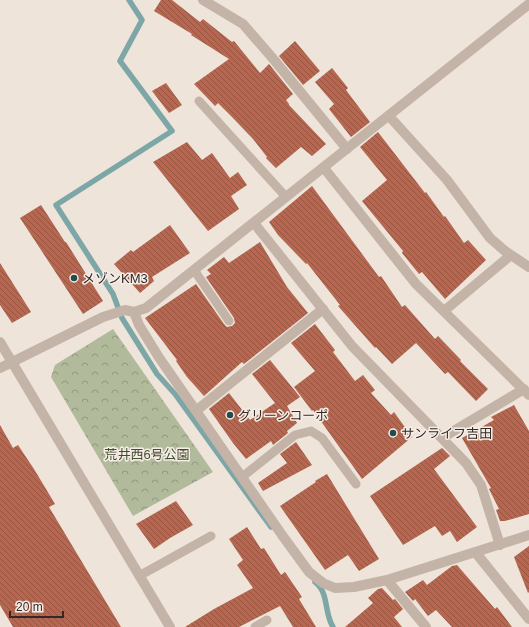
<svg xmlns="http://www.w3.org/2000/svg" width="529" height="627" font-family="Helvetica,'Noto Sans JP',sans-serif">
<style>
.park{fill:url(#park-crowns)}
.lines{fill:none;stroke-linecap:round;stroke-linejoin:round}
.stream{stroke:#7da6a7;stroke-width:5.5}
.building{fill:url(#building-back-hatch)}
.service{stroke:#c4b4a8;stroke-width:9}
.minor{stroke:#c4b4a8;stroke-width:10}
.tertiary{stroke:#c4b4a8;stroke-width:10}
.poi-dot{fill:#224c4e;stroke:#f6eee6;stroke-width:1.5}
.labels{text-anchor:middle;stroke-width:3;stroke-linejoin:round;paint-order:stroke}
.poi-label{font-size:13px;fill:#322a27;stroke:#f6eee6;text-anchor:start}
.park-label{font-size:13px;fill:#424d2e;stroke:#f6eee6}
</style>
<defs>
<pattern id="park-crowns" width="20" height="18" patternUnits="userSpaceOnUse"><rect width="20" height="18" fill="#b1bb9c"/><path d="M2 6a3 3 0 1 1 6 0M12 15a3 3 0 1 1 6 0" fill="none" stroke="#91987f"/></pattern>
<pattern id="building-back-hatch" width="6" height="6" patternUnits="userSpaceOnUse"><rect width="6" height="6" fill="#b7674f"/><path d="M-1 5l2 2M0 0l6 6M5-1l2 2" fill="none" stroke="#955542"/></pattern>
</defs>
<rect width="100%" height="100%" fill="#eee4da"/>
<path class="park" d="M113 329 213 472 133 516 51 377 55 365Z"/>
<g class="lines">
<path class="stream" d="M129 0 142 20 120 61 172 131 56 205 113 294 122 318 157 374 175 394 271 527
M315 582C329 592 324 613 333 627"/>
</g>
<path class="building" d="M161 0H172L200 22 203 19 232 42 234 41 260 73 269 64 293 94 286 100 289 104V105L326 144 312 156 301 147 276 168 266 158 267 157 253 139 231 116 218 103 215 106 194 84 229 59 191 35 192 34 154 11Z
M295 41 320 71 303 85 279 56Z
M332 68 348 88 346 90 370 122 351 137 329 109 334 104 315 82Z
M166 83 182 105 169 113 152 91Z
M378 132 425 193 426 192 444 217 445 216 464 243 468 240 486 260 445 299 422 272 419 274 402 253 403 251 362 201 387 180 360 147Z
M187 142 202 160 212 153 230 178 238 172 247 185 231 196 239 209 208 231 153 162Z
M312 186 379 277 381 276 402 307 405 305 435 339 438 336 461 360 460 361 488 389 476 401 448 372 445 374 416 343 392 364 376 347 375 348 338 306 340 305 307 263 306 264 278 235 269 222Z
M41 205 65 242H66L103 301 83 314 20 218Z
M170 225 190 253 152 277 154 281 140 293 114 264 131 250 133 252Z
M260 242 287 287 308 313 244 364 242 362 204 396 187 377 176 361 177 360 145 318 196 284 224 324 227 327 232 326 235 323 234 318 206 277 211 274 207 270 224 257 229 263Z
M0 263 31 312 12 323 0 305Z
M315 324 335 350 333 352 355 381 363 375 375 390 371 393 391 415 394 412 412 437 362 479 313 410 312 411 294 387 315 371 291 343Z
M270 360 300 397 287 406 297 423 287 431 288 433 273 445 271 441 246 459 233 443 209 409 229 393 250 420 275 403 252 374Z
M514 405 529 431V514L505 521H500L496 510 499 509 489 489 491 488 462 438 494 420 491 417Z
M0 425 13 448 18 445 34 469 55 504 49 507 121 627H13L0 605Z
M296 442 312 465 263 491 258 483 287 463 280 454Z
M442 448 450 456 434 469 477 527 457 542 450 531 442 536 435 526 403 545 370 496Z
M327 474 379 559 359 571 348 555 325 570 280 506 316 482 315 481Z
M176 501 193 525 170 538 154 549 136 524Z
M247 527 261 549 264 548 281 575 285 572 302 597 299 599 316 627H293L280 606 239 627H185L214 609 253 588 237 565 243 560 229 539Z
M529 546V592L528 593 514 557Z
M457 565 495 609 497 607 512 627H452L436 610 428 616 415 599 413 601 405 592 423 580 427 585 452 566Z
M382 588 393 600 395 599 403 609 394 617 402 627H345L373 603 368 598 378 589Z"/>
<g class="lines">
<path class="service" d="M199 101 286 197
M194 270 229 321
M242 477 295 435 311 431 322 438 356 484
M139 576 211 536
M255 627 267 620"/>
<path class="minor" d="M203 0 243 24 275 61 347 149
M389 116 447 180 490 238 505 251 529 267
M324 168 416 284 529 395
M254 223 352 346 466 463 481 485 500 545
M444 311 511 255
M134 312 139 325 158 356 282 535 309 572 323 583 335 588 354 587 387 580 529 535
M197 410 323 309
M442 438 524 389
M476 553 529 619
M387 580 426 627"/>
<path class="tertiary" d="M0 342 170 627
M0 368 103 317 125 310 134 312 146 308 529 4"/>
</g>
<g class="poi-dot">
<circle cx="74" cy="278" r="4"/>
<circle cx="230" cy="415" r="4"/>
<circle cx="393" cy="433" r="4"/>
</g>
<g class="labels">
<g class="poi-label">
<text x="82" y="283">メゾンKM3</text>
<text x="238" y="420">グリーンコーポ</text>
<text x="401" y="438">サンライフ吉田</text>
</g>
<g class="park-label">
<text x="147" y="459">荒井西6号公園</text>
</g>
</g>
<path d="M10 611v6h53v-6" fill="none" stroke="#322a27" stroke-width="2"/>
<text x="16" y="611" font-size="12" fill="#322a27" stroke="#f6eee6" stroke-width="3" paint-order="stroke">20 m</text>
</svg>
